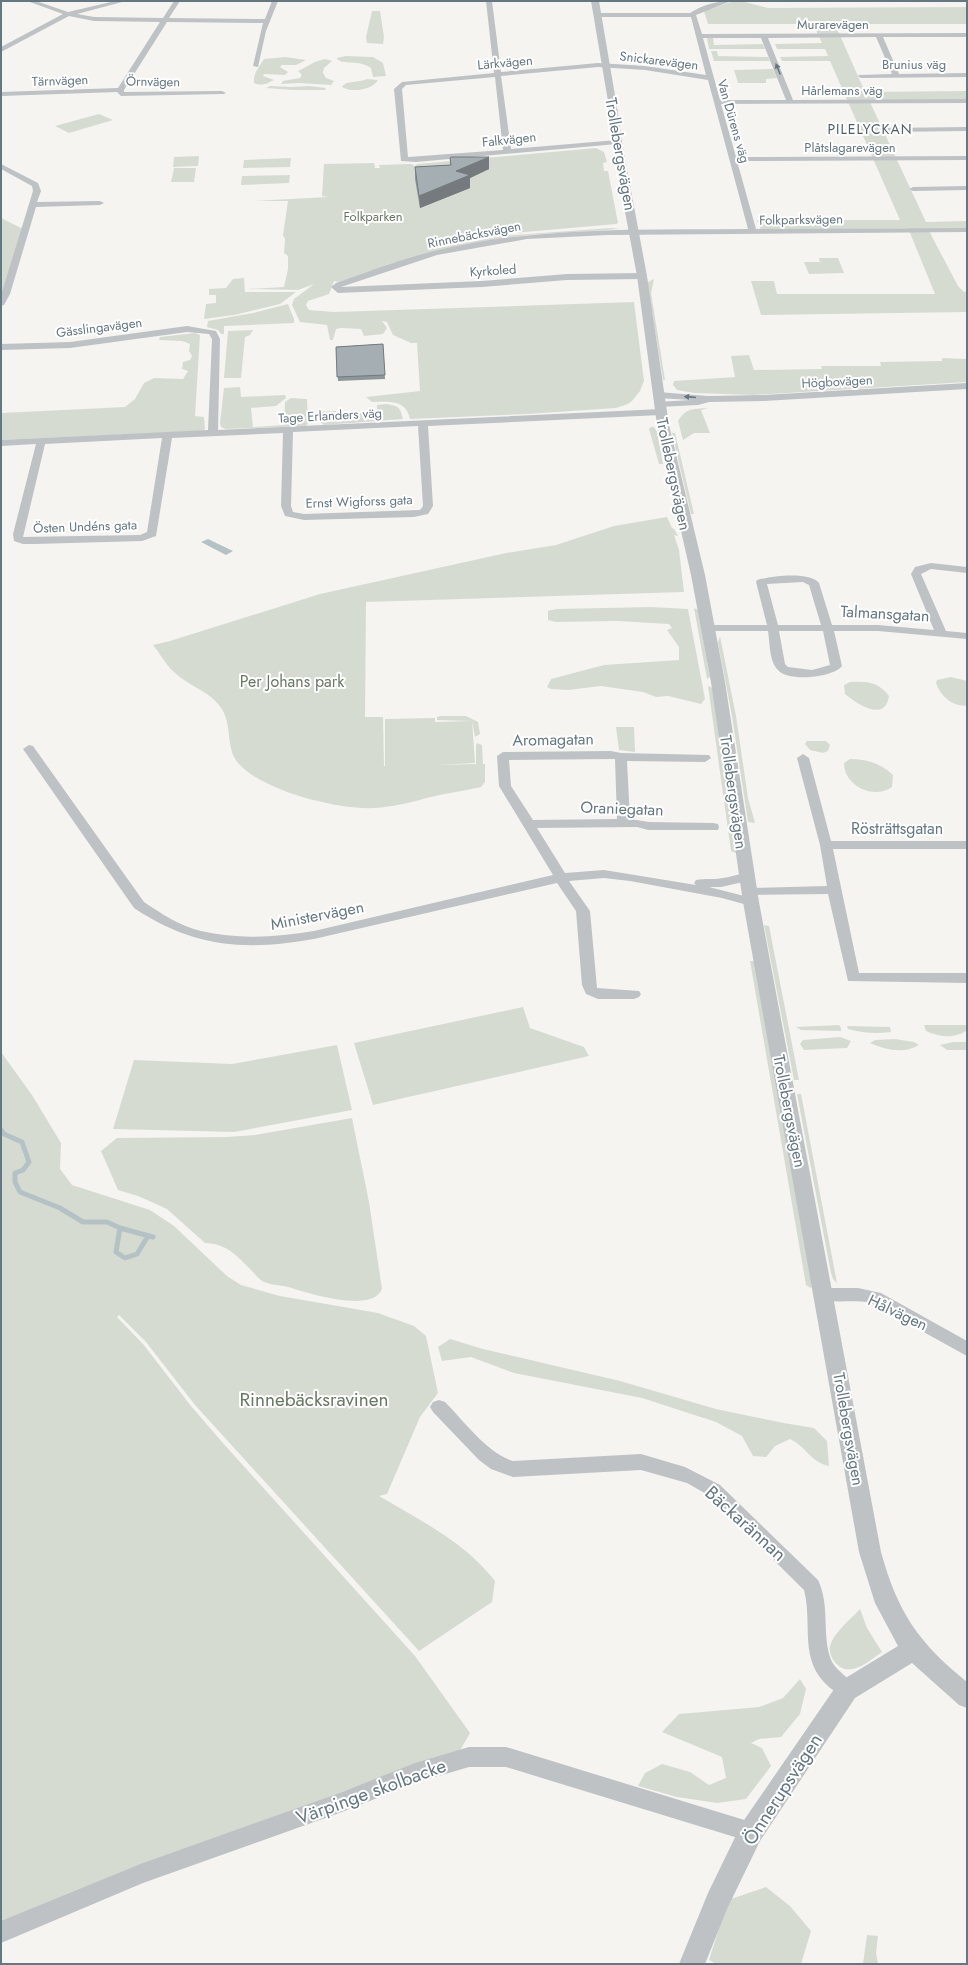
<svg xmlns="http://www.w3.org/2000/svg" width="968" height="1965" font-family="Jost,sans-serif">
<style>
.green{fill:#d6dbd2}
.water{fill:#b4c2c5}
.lines{fill:none;stroke-linecap:round;stroke-linejoin:round}
.stream{stroke:#b4c2c5;stroke-width:5}
.minor{fill:#bec2c5;fill-rule:evenodd}
.tertiary{fill:#bec2c5;fill-rule:evenodd}
.wall{fill:#8e9699}
.shaded-wall{fill:#747a7d}
.building{fill:#a5aeb2;stroke:#747a7d}
.oneway{fill:#657781}
.labels{text-anchor:middle;stroke-width:4;stroke-linejoin:round;paint-order:stroke}
.far-street-label{font-size:13px;fill:#657781;stroke:#fff}
.far-park-label{font-size:13px;fill:#697863;stroke:#fff}
.far-neighbourhood-label{font-size:14px;letter-spacing:1px;fill:#525f66;stroke:#fff}
.street-label{font-size:16px;fill:#657781;stroke:#fff}
.park-label{font-size:16px;fill:#697863;stroke:#fff}
.near-park-label{font-size:19px;fill:#697863;stroke:#fff}
.near-street-label{font-size:19px;fill:#657781;stroke:#fff}
</style>
<rect width="100%" height="100%" fill="#f5f4f1"/>
<path class="green" d="M734 1H741L768 8 967 7V24H835L865 92 967 91V100H869L926 222 967 221V228L928 229 958 286 964 292 967 291V312L761 315 751 281H774L777 294H935L908 228 761 230 757 220H900L830 61H782L780 57 828 56 825 49H777L775 44 822 43 813 24H708L704 11Z
M372 11H380L384 37 383 44 367 43 366 37Z
M707 38H713L714 45 763 44 765 49H709Z
M711 51H717L718 56 768 57 770 61H714Z
M346 56 373 57 383 63 386 76 373 77 371 68C358 59 345 66 337 59V58Z
M286 57 306 60 296 65H282L280 67 288 72 285 75 264 74 263 76 274 80C268 83 262 87 254 83 253 73 260 66 264 59Z
M325 59 332 61 324 68 323 73 326 78 334 81 331 85 299 83 281 84 283 81 300 78 302 75 298 71C307 67 314 61 325 59Z
M773 69 777 78 766 79V83H738L734 70Z
M367 79 378 80C373 90 351 93 342 87 346 80 359 83 367 79Z
M270 86 291 87 309 86 326 88 325 90H293L266 88Z
M99 114 113 120 69 133 55 126Z
M596 148 604 152 607 162 603 163 604 171H608L618 223 616 224 501 234 426 250 502 236 611 228 620 229 528 235 471 243 428 253 339 282 334 281 329 294 308 301 306 305 309 310 334 312 634 302 644 381 640 391 632 401 628 404 616 408 527 414 410 419C406 399 388 402 372 402L366 397 420 391 417 343H411L393 335 387 322 382 321 387 328 383 334 364 336 361 329 341 328 336 329 333 340H330L327 325 300 322 292 305 294 299 314 284 298 290 248 289 284 287 288 269V256L284 253 285 239 283 235 288 201H252L328 197 322 196 324 164 374 163 375 168H380L379 165 412 164 414 166 418 164Z
M199 156 198 166 173 167 174 157Z
M291 158 290 167 243 168 244 160Z
M174 168H196L194 182H171Z
M290 175 289 183 241 185 242 176Z
M1 218 25 230 1 303Z
M819 258H838L844 273 809 274 804 262H820Z
M244 278 245 292H296L280 304 234 315 204 319 206 304 216 303V295H209V289L226 288 233 279Z
M654 279 651 293 665 380H663L648 287V282Z
M288 304 294 319V323L224 326V334H221L218 330 207 327 208 321 253 313Z
M253 330 250 335 245 337 241 378H224L228 331Z
M195 333 200 335 195 416 204 417 205 429 202 431 1 440V413L125 407 135 399 144 383 154 378 183 379 188 371 182 369 183 362 190 360 192 356 189 351 190 344 182 341 159 340 160 337Z
M749 355 754 370 822 369 821 366H881L880 362 942 361V358L967 359V382L753 395 694 393 677 390 673 385 674 381 735 377 731 356Z
M240 387 241 397 285 395 286 398 276 406 251 408 253 427 284 425 285 402 291 398 307 399 308 424 305 426 226 429 221 427 220 423 224 388Z
M386 404C399 406 400 407 403 419L324 425 320 422 319 412 336 411 337 414 377 412V405Z
M708 408 701 410 710 433H694L683 440 678 421C686 408 692 409 708 408Z
M651 427H654L657 432 663 464H659L649 429Z
M672 433H675L694 514H691Z
M667 517 672 528 674 529 678 536 674 535 679 550 684 592 366 602 365 717H383L384 766H385V719L435 718V722L471 721 437 720V717L440 716H466L478 722 480 734 475 737 472 721 475 763 438 765 476 764V745L477 743 482 745 483 764H485V782L481 787C464 791 447 793 431 797 412 802 393 807 374 808 339 810 263 791 239 764 224 748 234 723 219 705 207 690 186 685 173 671 165 664 160 653 153 645L170 641 320 594 506 553 556 545 614 526Z
M651 607 688 609 705 699 701 704 668 696 656 697 643 692 601 686 568 690 551 689 547 687 551 679 604 665 679 660V647L667 630 672 628 669 624 617 621 556 622 548 620V611L556 609Z
M694 608 698 610 710 677 707 679Z
M720 636 736 716 748 798 755 823 748 822 732 716 718 643Z
M951 677 967 681V706C952 706 941 697 936 683L937 680Z
M850 682C867 681 879 682 889 696 885 723 857 704 845 694L844 685Z
M708 686 713 688 736 853 731 851Z
M616 727H634L635 752 619 750Z
M807 741H826L830 745 828 751 823 753 810 750 805 744Z
M850 759C867 759 880 763 893 775L892 787C874 800 844 786 844 763Z
M764 925 769 926 799 1080H794Z
M750 961H755L812 1287 811 1288 806 1285Z
M523 1007 530 1028 584 1047 589 1056 373 1105 354 1043Z
M839 1025 841 1028V1031L801 1030 796 1027Z
M924 1025H966V1031C953 1039 939 1037 926 1031Z
M847 1026 890 1027 891 1032C877 1034 862 1033 848 1029Z
M840 1037 851 1041 847 1048 804 1050 800 1044 803 1040Z
M895 1039 914 1042 919 1045C905 1054 885 1050 870 1043L875 1040Z
M953 1042H967V1050H947L940 1045Z
M337 1045 352 1110 234 1132 113 1129 134 1060 232 1064Z
M1 1052 32 1095 61 1143 60 1169 72 1185 150 1210 174 1226 227 1276 241 1285 280 1296 378 1313 414 1326 426 1336 438 1393 420 1417 387 1494 379 1496C420 1520 466 1543 495 1581L492 1602 419 1651 195 1405 146 1342 119 1315 117 1317 143 1344 191 1406 222 1442 415 1656 470 1733 458 1754 425 1761 173 1855 1 1925Z
M797 1094H801L837 1283 833 1279 831 1273Z
M352 1118 369 1202 382 1289C372 1314 308 1293 288 1287 280 1285 269 1285 262 1281 258 1278 254 1273 251 1270 236 1255 227 1244 205 1243L167 1209 138 1196 118 1190 101 1151 117 1138 227 1137 255 1135Z
M450 1339 483 1349 620 1381 716 1409 784 1423 814 1428 827 1441 829 1466C810 1462 808 1448 790 1439L775 1446 766 1457 753 1456 742 1436 716 1422 642 1398 514 1373 471 1357 442 1361 438 1347Z
M860 1609 867 1628 882 1652C868 1662 848 1680 834 1661 831 1657 829 1651 830 1646 834 1632 850 1620 860 1609Z
M800 1679 806 1689 800 1714 781 1737 759 1739 751 1743 762 1748 771 1766 746 1799 717 1803 677 1797 638 1786 645 1773 662 1764 690 1772 709 1785 726 1778 722 1757 662 1732 679 1714 759 1707 783 1698Z
M766 1887 790 1906 811 1931 801 1964H716L709 1960 728 1900Z
M867 1935 878 1936 876 1953 878 1964H863Z"/>
<path class="water" d="M208 539 233 551 226 555 201 542Z"/>
<g class="lines">
<path class="stream" d="M1 1130 4 1134 22 1142 29 1162 23 1170 15 1173V1182L20 1192 60 1208 83 1222H107L120 1228 153 1237
M120 1228 116 1252 125 1258 137 1254 148 1236"/>
<path class="minor" d="M27 1H36L68 12 115 1H126L77 14 94 17 163 18 174 1H180L169 18 265 19 272 1H278L266 31 258 67 253 66 263 23 167 22 124 90V92L222 91 226 93 224 94 121 96 117 92 1 96V92L118 88 160 22 94 21 69 16 1 52V47L63 14Z
M486 1H492L501 72 598 63 645 66 706 75 691 17H597L594 15 597 13H690C702 5 717 1 731 1L696 15 702 34 967 33V37H883L899 74 967 73V77L861 78 858 76 859 75 892 74 876 37 768 38 793 100 967 99V103L721 104 736 157 967 156V160L737 161 756 229 967 228V232L607 235 527 239 437 255 341 287 482 281 567 274 642 273 646 276 642 279 567 280 482 287 338 293 331 287 336 283C368 272 401 259 434 251 536 226 644 230 748 229L708 80 645 70 598 67 501 76 511 149 617 140 621 142 617 144 416 162 401 161 394 89 402 82 494 73ZM703 38H761L786 100H720ZM495 77 503 150 408 157 402 89 406 85Z
M967 127V131L886 132 882 130 886 128Z
M1 164 38 183 41 191 37 202 100 201 104 203 100 205 36 207 10 294 4 305 1 306V295L33 191 32 186 1 169Z
M967 186V190L913 191 909 189 913 187Z
M187 326 216 331 220 339 218 430 661 409 666 412 661 415 428 426 433 506 428 514 414 517 304 520 285 516 281 506 283 433 172 438 156 536 142 541 35 544H23L14 541 13 534 36 444 1 446V440L208 430 212 339 209 334 187 332 70 348 1 350V344L70 342ZM418 426 423 506 420 510 304 514 293 512 291 506 293 432ZM162 438 147 532 140 535 23 537 45 444Z
M967 383V389L764 401 709 402 698 405 659 407 654 404 656 402 691 400 658 398 653 395 658 392 708 396 764 395Z
M931 563 967 567V573L931 569 921 574 946 631 967 633V639L878 631H834L842 666C833 678 787 682 778 670 769 661 770 643 768 631H707L701 628 707 625H767L756 582 757 580C771 576 810 571 819 583L832 625H878L934 630 911 574 915 567ZM803 582 809 585 821 625H778L767 584ZM779 631H823L830 665 812 670 788 667 785 664Z
M29 745 33 746 144 902C160 913 182 927 201 931 239 940 276 937 314 931L553 875 499 786 497 756 503 752 611 751 621 753 709 755 711 758 705 762 627 761 630 819 649 822 713 823 718 824 719 827 718 830H648L637 827 537 828 565 873 604 870 696 885 694 883 696 880C705 878 714 880 723 878 732 877 742 872 752 874L754 877 752 880 721 887H709L756 899 758 902 756 905 751 906 722 898 630 881 604 878 569 881 590 911 597 988 639 991 641 994 639 997 634 999H598L586 994 582 985 576 911 557 883 314 939C245 951 194 948 134 908L23 749ZM611 759H615L617 819 533 820 511 786 509 760Z
M803 754 809 758 831 841H967V849H833L859 973H967V983L848 981 828 894 745 895 743 892 745 889 750 888 827 886 820 845 797 758Z
M824 1288H858L881 1293 967 1341V1356L871 1303C854 1299 835 1304 818 1299L816 1294 818 1289Z
M439 1400 445 1402C464 1421 487 1453 513 1461L641 1454 685 1467 720 1485 818 1580C830 1605 822 1631 830 1657 834 1671 851 1677 857 1690L854 1696 847 1699C840 1696 835 1692 829 1687 798 1660 813 1625 804 1590L708 1495 687 1483 641 1470 513 1477 491 1469 479 1460 433 1412 430 1407 433 1402Z
M469 1747H506L751 1822 758 1825 761 1832 758 1839 751 1842 506 1767H469L415 1783 342 1812 143 1883 1 1943V1921L143 1863 342 1792 415 1763Z"/>
<path class="tertiary" d="M591 1H599L618 113 622 142 647 276 669 425 705 575 725 682 759 902 881 1552C898 1613 918 1642 967 1682V1708L959 1705 912 1663 855 1698 760 1841 727 1909 705 1964H679L708 1893 742 1823 839 1682 898 1646 875 1603 859 1552 743 902 711 682 691 575 657 425 637 276 612 142 610 113Z"/>
</g>
<path class="wall" d="M450 158 489 169 470 178V188L420 208 415 179V167L450 165Z
M383 344 385 379 338 381 336 347Z"/>
<path class="shaded-wall" d="M489 157V169L470 178V188L420 208 419 196 456 171Z"/>
<path class="building" d="M451 157H489L456 171 470 175 419 196 415 167 451 165 450 158Z
M383 344 385 375 337 377 336 347Z"/>
<defs><path id="oneway-solid" d="M-6-.8H1V-3.2L6.5 0L1 3.2V.8H-6Z"/></defs>
<g class="oneway">
<use href="#oneway-solid" transform="translate(778 69) rotate(-112)"/>
<use href="#oneway-solid" transform="translate(690 397) rotate(-175)"/>
</g>
<g class="labels">
<g class="far-street-label">
<text x="833" y="29">Murarevägen</text>
<text transform="translate(659 60) rotate(7)" y="5">Snickarevägen</text>
<text transform="translate(505 62) rotate(-5)" y="5">Lärkvägen</text>
<text x="914" y="69">Brunius väg</text>
<text transform="translate(60 80) rotate(-2)" y="5">Tärnvägen</text>
<text transform="translate(153 81) rotate(1)" y="5">Örnvägen</text>
<text x="842" y="95">Hårlemans väg</text>
<text transform="translate(734 121) rotate(74)" y="5">Van Dürens väg</text>
<text transform="translate(509 139) rotate(-6)" y="5">Falkvägen</text>
<text x="850" y="152">Plåtslagarevägen</text>
<text transform="translate(801 219) rotate(-1)" y="5">Folkparksvägen</text>
<text transform="translate(474 234) rotate(-11)" y="5">Rinnebäcksvägen</text>
<text transform="translate(493 270) rotate(-4)" y="5">Kyrkoled</text>
<text transform="translate(99 327) rotate(-7)" y="5">Gässlingavägen</text>
<text transform="translate(837 381) rotate(-3)" y="5">Högbovägen</text>
<text transform="translate(330 415) rotate(-3)" y="5">Tage Erlanders väg</text>
<text transform="translate(359 501) rotate(-2)" y="5">Ernst Wigforss gata</text>
<text transform="translate(85 526) rotate(-2)" y="5">Östen Undéns gata</text>
</g>
<g class="far-park-label">
<text x="373" y="221">Folkparken</text>
</g>
<g class="far-neighbourhood-label">
<text x="870" y="134">PILELYCKAN</text>
</g>
<g class="street-label">
<text transform="translate(621 154) rotate(80)" y="6">Trollebergsvägen</text>
<text transform="translate(674 474) rotate(78)" y="6">Trollebergsvägen</text>
<text transform="translate(885 613) rotate(3)" y="6">Talmansgatan</text>
<text transform="translate(553 739) rotate(-1)" y="6">Aromagatan</text>
<text transform="translate(734 792) rotate(82)" y="6">Trollebergsvägen</text>
<text transform="translate(622 808) rotate(2)" y="6">Oraniegatan</text>
<text x="897" y="834">Rösträttsgatan</text>
<text transform="translate(317 915) rotate(-11)" y="6">Ministervägen</text>
<text transform="translate(790 1111) rotate(79)" y="6">Trollebergsvägen</text>
<text transform="translate(898 1312) rotate(25)" y="6">Hålvägen</text>
<text transform="translate(849 1429) rotate(80)" y="6">Trollebergsvägen</text>
</g>
<g class="park-label">
<text x="292" y="687">Per Johans park</text>
</g>
<g class="near-park-label">
<text x="314" y="1406">Rinnebäcksravinen</text>
</g>
<g class="near-street-label">
<text transform="translate(746 1523) rotate(42)" y="7">Bäckarännan</text>
<text transform="translate(782 1789) rotate(-57)" y="7">Önnerupsvägen</text>
<text transform="translate(371 1791) rotate(-20)" y="7">Värpinge skolbacke</text>
</g>
</g>
<rect width="968" height="1965" fill="none" stroke="#657781" stroke-width="4"/>
</svg>
